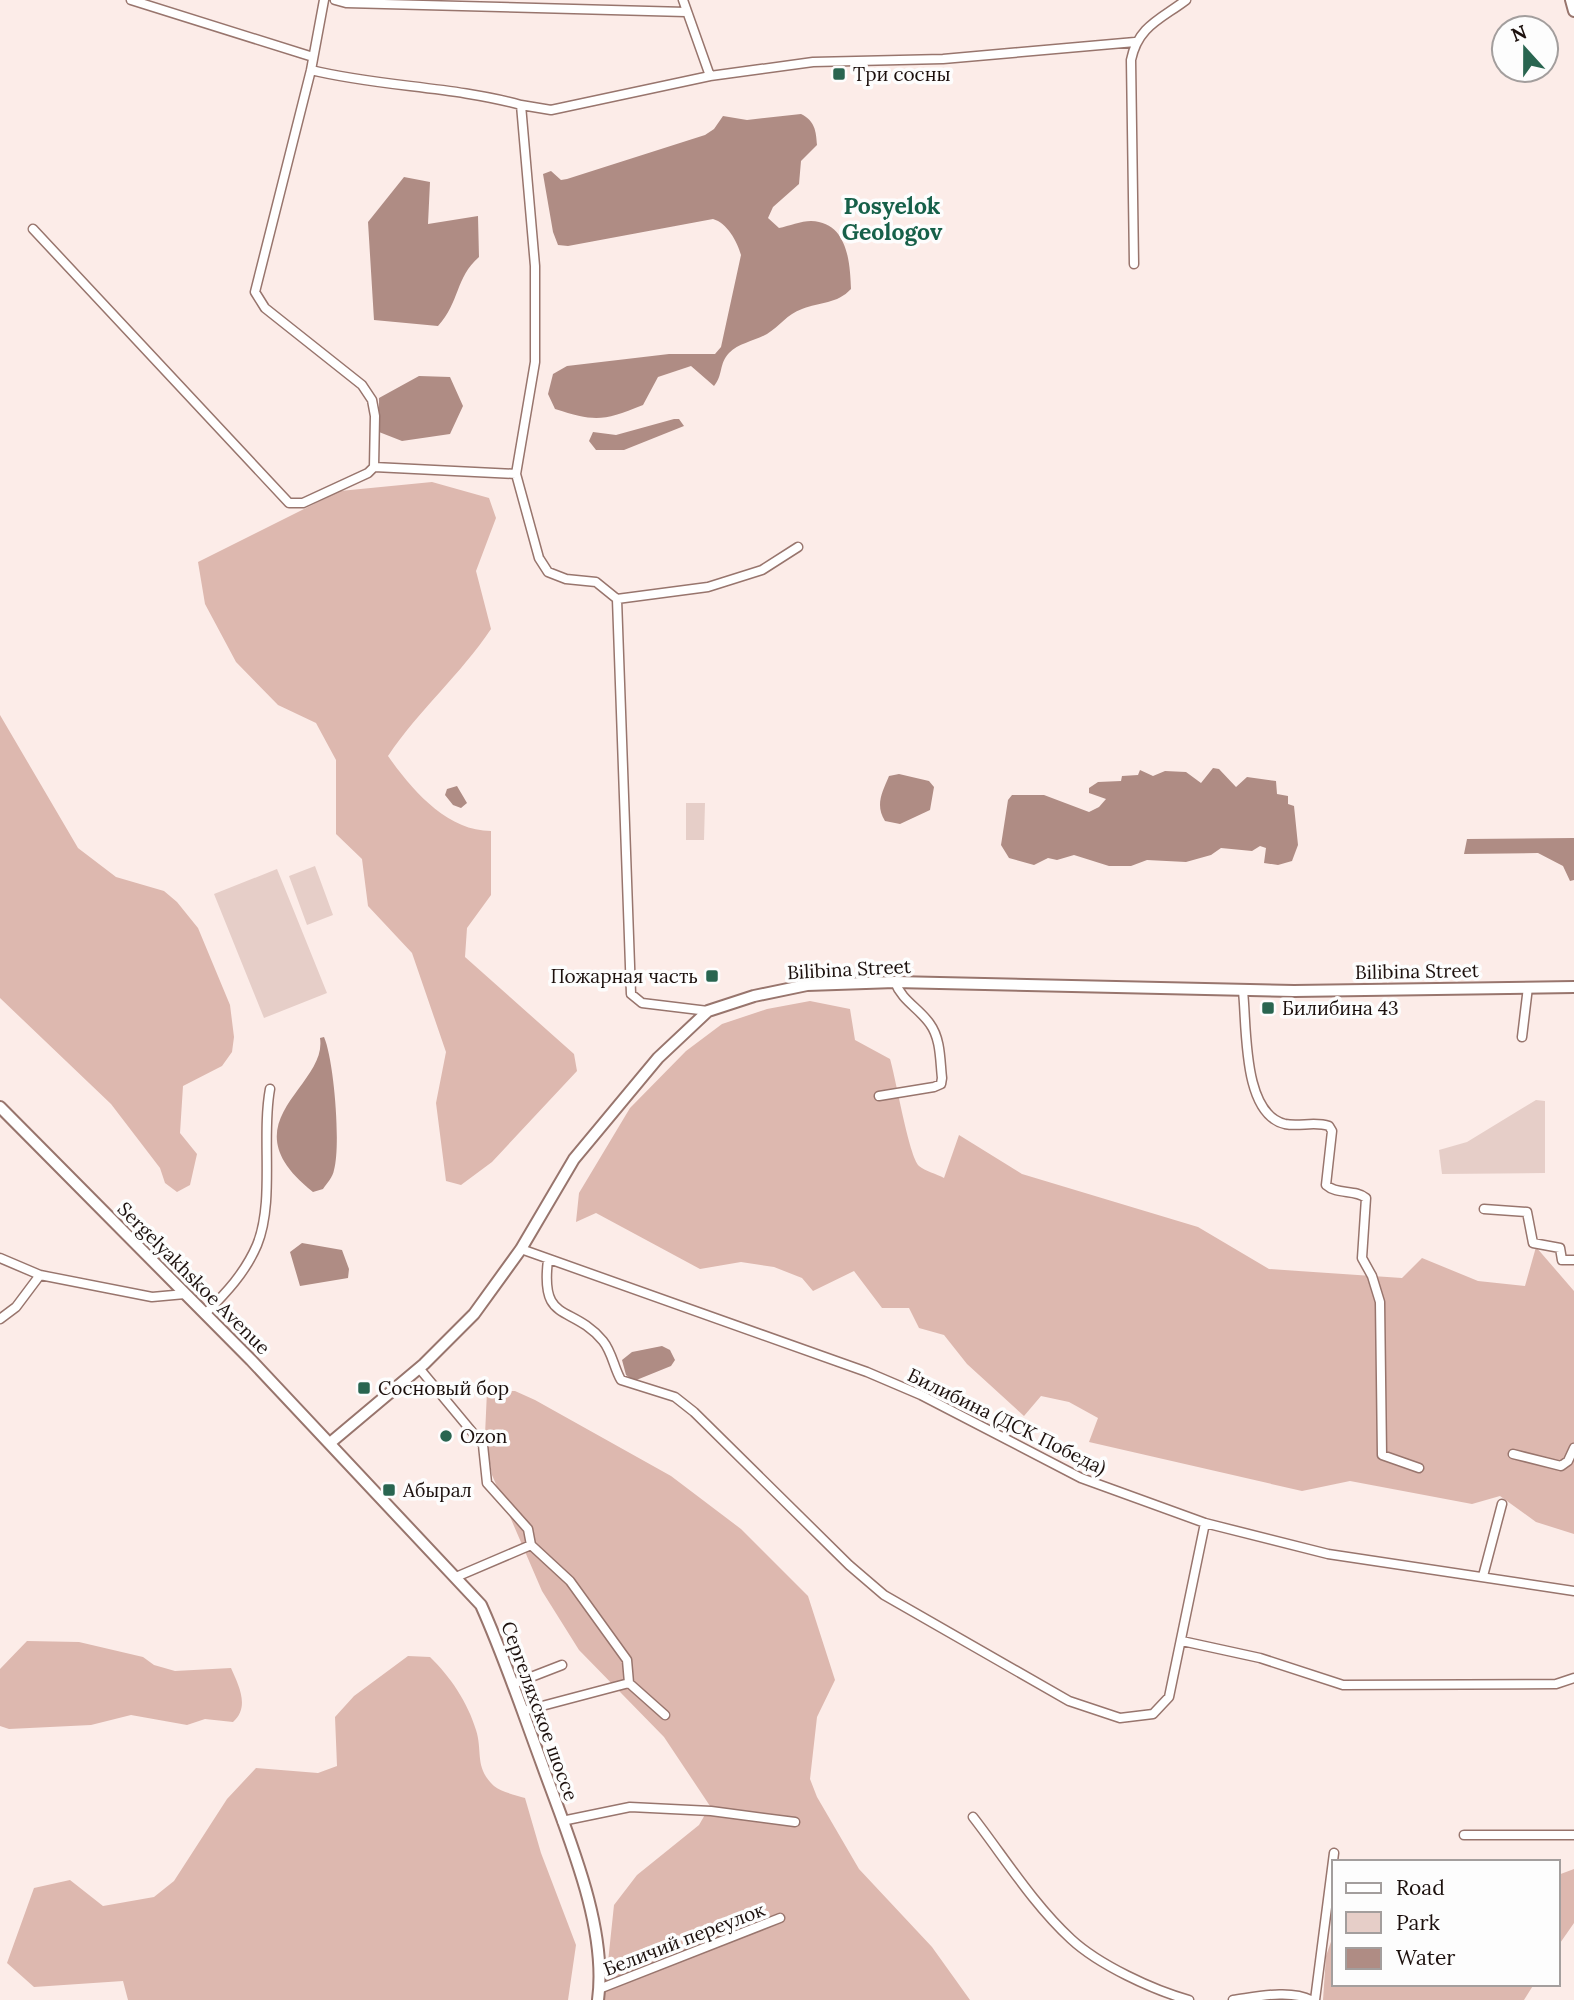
<svg xmlns="http://www.w3.org/2000/svg" width="1574" height="2000" font-family="Lora,serif">
<style>
.green{fill:#e6cec8}
.forest{fill:#ddb8af}
.water{fill:#af8c84}
.lines{fill:none;stroke-linecap:round;stroke-linejoin:round}
.minor-casing{stroke:#98756d;stroke-width:11}
.secondary-casing{stroke:#98756d;stroke-width:14}
.minor{stroke:#fff;stroke-width:8}
.secondary{stroke:#fff;stroke-width:10}
.poi-dot{fill:#296550;stroke:#fdfdfd;stroke-width:2.5}
.labels{text-anchor:middle;stroke-width:7;stroke-linejoin:round;paint-order:stroke}
.poi-label{font-size:19px;fill:#1c100d;stroke:#fdfdfd;text-anchor:start}
.street-label{font-size:19px;fill:#1c100d;stroke:#fdfdfd}
.quarter-label{font-size:23px;font-weight:bold;fill:#166049;stroke:#fdfdfd}
</style>
<rect width="100%" height="100%" fill="#fcece8"/>
<path class="green" d="M686 803H705L704 840H686Z
M315 866 333 915 307 925 289 876Z
M277 869 327 993 264 1018 214 894Z
M1536 1100 1545 1101V1173L1442 1174 1439 1150 1467 1142Z"/>
<path class="forest" d="M432 482 489 498 496 518 476 571 491 629C461 674 419 710 388 756 412 790 447 831 491 831V895L467 928 465 957 574 1054 577 1071 492 1162 461 1185 446 1181 436 1103 446 1052 412 953 368 906 362 859 336 834V760L316 723 278 705 236 662 205 604 198 562 340 491Z
M0 715 78 848 116 877 164 891 177 902 198 928 230 1005 234 1037 232 1052 222 1066 183 1086 180 1133 197 1154 190 1185 177 1192 165 1183 160 1168 111 1104 0 998Z
M810 1001 850 1009 855 1040 890 1059C896 1079 909 1156 919 1166 925 1171 937 1174 944 1178L959 1135 1022 1174 1198 1227 1269 1269 1402 1278 1422 1258 1478 1281 1525 1286 1536 1247 1574 1291V1534L1536 1522 1500 1496 1472 1504 1350 1481 1302 1491 1089 1442 1098 1418 1069 1402 1041 1396 1024 1416 967 1364 944 1335 919 1328 909 1308H882L854 1271 813 1291 802 1278 774 1267 741 1262 700 1269 596 1213 576 1222 579 1193 630 1108 686 1051 722 1024 767 1009Z
M487 1391H515L535 1400 671 1476 741 1529 808 1596 835 1680 817 1717 810 1779 817 1797 859 1869 932 1947 970 2000H604L614 1905 637 1875 699 1825 710 1806 664 1737 579 1650 542 1591 492 1475 485 1435Z
M27 1641 79 1642 143 1657 154 1665 175 1671 231 1668C239 1686 250 1707 233 1722L205 1719 187 1725 131 1715 91 1725 9 1729 0 1726V1669Z
M408 1656 430 1657C450 1676 468 1703 476 1730 483 1752 474 1767 494 1786 501 1792 516 1795 525 1798L541 1853 576 1945 568 2000H128L123 1981 34 1987 7 1963 34 1888 70 1880 103 1906 154 1897 174 1881 227 1799 256 1768 318 1773 337 1766 335 1717 354 1696Z
M1574 1869V1923L1558 1946V1875Z
M1334 1933V1984H1534L1524 2000H1323L1326 1956Z"/>
<path class="water" d="M801 114C815 121 816 131 817 145L801 161 799 184 773 207 768 218 779 228C789 226 801 221 811 221 848 222 850 263 851 289 837 304 820 302 802 309 787 314 780 326 767 334 755 341 739 343 729 353 719 363 723 376 714 386L691 366 658 377 643 405C603 421 596 422 555 409L548 394 553 374 567 366 669 354H715L721 347 741 255C737 241 727 223 713 219L568 246 558 245 553 232 543 174 551 171 561 180 567 179 705 135 714 129 723 116 747 120Z
M404 177 430 182 428 224 478 216 479 257C455 278 460 302 438 326L374 320 368 222Z
M419 376 450 377 463 406 450 434 402 441 379 432V398Z
M674 419H679L684 426 624 450H596L589 441 593 432 616 435Z
M1213 768 1219 769 1236 787 1247 777 1276 781 1277 794 1288 796V804L1294 806 1298 845 1292 861 1278 865 1264 863 1266 848 1260 846 1252 851 1221 848 1211 855 1186 862 1147 860 1131 866H1109L1074 855 1057 860 1048 858 1034 865 1009 858 1001 845 1008 800 1012 795H1044L1089 812 1099 807 1106 799 1089 793V788L1098 782 1121 781 1122 776 1138 775 1140 770 1153 776 1165 771 1186 772 1201 783Z
M899 774 929 781 934 787 930 810 900 824 885 821C875 805 882 793 889 776Z
M457 786 467 803 461 808 453 805 445 795 447 789Z
M1574 838V880L1570 881 1563 866 1538 853 1464 854 1467 839Z
M324 1037C334 1060 341 1145 334 1170 333 1177 327 1183 323 1189L313 1192C224 1122 328 1087 320 1038Z
M302 1243 342 1250 349 1269 348 1278 300 1286 290 1252Z
M662 1346 670 1350 675 1360 671 1366 634 1381 626 1375 622 1360 632 1352Z"/>
<g class="lines">
<g class="minor-casing">
<path id="minor" d="M131 0 313 57
M335 0 346 3 686 12
M683 0 710 76
M311 70C380 87 452 86 521 105
M33 229 289 503H303L368 473 374 467 375 416 372 400 362 385 265 308 255 292 311 70 324 0
M1134 264 1131 60C1138 26 1161 19 1186 0
M374 467 516 474
M798 547 762 570 708 587 617 599 596 582 566 579 548 572 539 558 516 474 535 362V266L521 105 551 110 710 76 813 62 943 59 1135 42
M617 599 631 994 642 1003 708 1011
M1243 991C1247 1026 1242 1114 1285 1124 1300 1127 1314 1121 1329 1126L1332 1131 1326 1185C1337 1195 1355 1189 1366 1198L1362 1258 1372 1276 1380 1302 1382 1455 1419 1468
M1522 1037 1528 987
M879 1096 934 1087 941 1084 942 1078C940 1061 941 1039 930 1024 919 1008 902 1001 895 982
M1484 1209 1527 1212 1533 1243 1560 1248 1562 1260H1574
M521 1249 867 1372 921 1395 1081 1478 1205 1523 1328 1554 1574 1591
M0 1258 40 1275
M548 1260C540 1325 571 1303 603 1341 612 1352 614 1368 621 1380L675 1397 694 1412 849 1565 884 1595 1069 1701 1120 1718 1153 1714 1169 1697 1205 1523
M205 1314C226 1293 245 1273 257 1245 275 1201 261 1137 270 1089
M0 1319 16 1307 40 1275 152 1297 185 1294
M419 1368 483 1445 487 1483 528 1529 531 1545 570 1581 627 1660 629 1683 665 1715
M1513 1454 1561 1466 1568 1461 1574 1448
M1483 1576 1502 1504
M456 1577 531 1545
M1182 1641 1260 1658 1343 1685 1556 1684 1574 1678
M513 1684 562 1665
M523 1711 629 1683
M973 1817C1004 1857 1033 1904 1071 1939 1099 1965 1153 1990 1189 2000
M562 1821 630 1807 711 1811 795 1822
M1464 1835H1574
M599 1989 780 1918
M1233 2000C1256 1997 1290 1989 1311 2000
M1315 2000 1334 1853"/>
</g>
<g class="secondary-casing">
<path id="secondary" d="M1571 0 1574 11
M0 1107 251 1360 481 1605C504 1656 522 1710 542 1764 567 1834 608 1926 598 2000
M330 1443 424 1364 474 1314 521 1249 574 1159 658 1058 708 1011 754 996 807 985 895 982 1294 991 1574 987"/>
</g>
<use href="#minor" class="minor"/>
<use href="#secondary" class="secondary"/>
</g>
<g class="poi-dot">
<rect x="832" y="67" width="14" height="14" rx="3.5"/>
<rect x="705" y="969" width="14" height="14" rx="3.5"/>
<rect x="1261" y="1001" width="14" height="14" rx="3.5"/>
<rect x="357" y="1381" width="14" height="14" rx="3.5"/>
<circle cx="446" cy="1436" r="7"/>
<rect x="382" y="1483" width="14" height="14" rx="3.5"/>
</g>
<g class="labels">
<g class="poi-label">
<text x="853" y="81">Три сосны</text>
<text x="698" y="983" text-anchor="end">Пожарная часть</text>
<text x="1282" y="1015">Билибина 43</text>
<text x="378" y="1395">Сосновый бор</text>
<text x="460" y="1443">Ozon</text>
<text x="403" y="1497">Абырал</text>
</g>
<g class="street-label">
<text transform="translate(849 969) rotate(-3)" y="7">Bilibina Street</text>
<text transform="translate(1417 971) rotate(-1)" y="7">Bilibina Street</text>
<text transform="translate(194 1278) rotate(45)" y="7">Sergelyakhskoe Avenue</text>
<text transform="translate(1007 1421) rotate(26)" y="7">Билибина (ДСК Победа)</text>
<text transform="translate(540 1711) rotate(70)" y="7">Сергеляхское шоссе</text>
<text transform="translate(684 1939) rotate(-21)" y="7">Беличий переулок</text>
</g>
<g class="quarter-label">
<text x="892" y="214">Posyelok<tspan x="892" dy="26">Geologov</tspan></text>
</g>
</g>
<rect x="1332" y="1860" width="228" height="126" fill="#fdfdfd" stroke="#a39e9d" stroke-width="2"/>
<rect x="1346" y="1883" width="35" height="10" fill="#ffffff" stroke="#a39e9d" stroke-width="2"/>
<text x="1396" y="1895" font-size="21" fill="#1c100d">Road</text>
<rect x="1346" y="1912" width="35" height="21" fill="#e6cec8" stroke="#a39e9d" stroke-width="2"/>
<text x="1396" y="1930" font-size="21" fill="#1c100d">Park</text>
<rect x="1346" y="1948" width="35" height="21" fill="#af8c84" stroke="#a39e9d" stroke-width="2"/>
<text x="1396" y="1965" font-size="21" fill="#1c100d">Water</text>
<g transform="translate(1525 49) rotate(339)"><circle r="33" fill="#fdfdfd" stroke="#a39e9d" stroke-width="2"/>
<path d="M0-5L12 26L0 18L-12 26Z" fill="#296550"/>
<text y="-10" font-size="19" font-weight="bold" text-anchor="middle" fill="#1c100d">N</text>
</g>
</svg>
